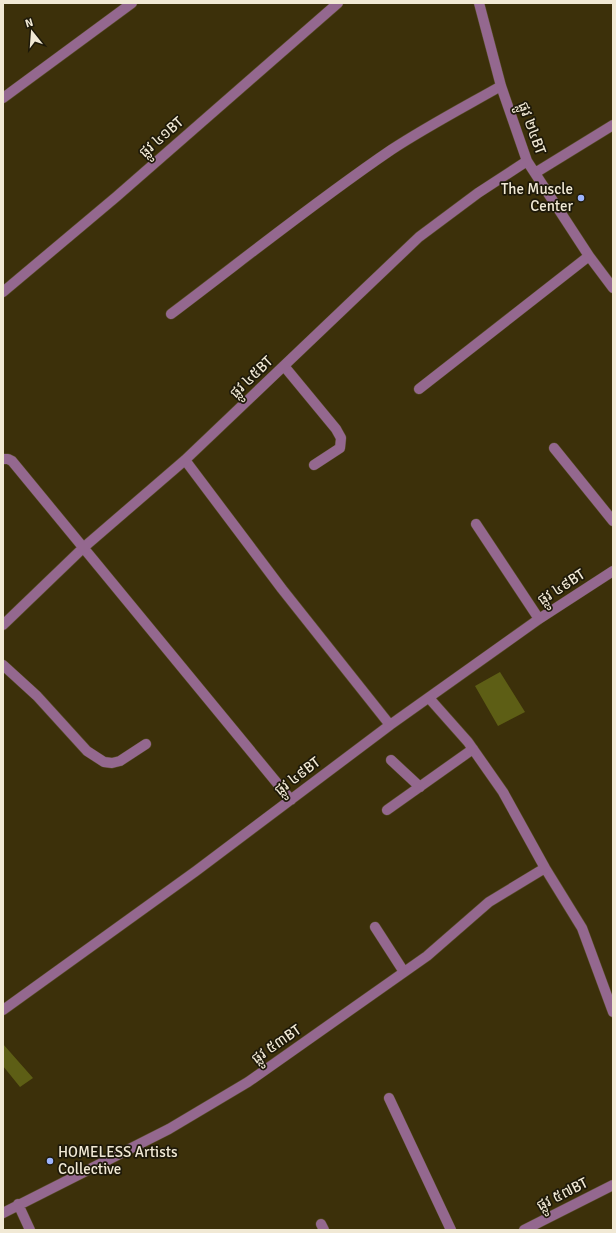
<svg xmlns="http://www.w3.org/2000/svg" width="616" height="1233" font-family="Signika,'Noto Sans Khmer',sans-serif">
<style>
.building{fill:#5d5e15}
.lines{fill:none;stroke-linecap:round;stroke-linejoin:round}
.minor-casing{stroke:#594e2a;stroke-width:11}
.minor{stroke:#94688f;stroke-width:10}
.poi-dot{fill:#9db4fd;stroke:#1e1909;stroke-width:1.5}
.labels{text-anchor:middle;stroke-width:3.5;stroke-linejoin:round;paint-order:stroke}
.street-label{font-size:15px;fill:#f1e9d5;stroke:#1e1909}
.poi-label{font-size:15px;fill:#f1e9d5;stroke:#1e1909;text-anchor:end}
</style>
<rect width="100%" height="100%" fill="#3c300a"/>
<path class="building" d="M500 672 525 712 498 726 475 686Z
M3 1044 33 1078 20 1087 3 1066Z"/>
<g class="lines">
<g class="minor-casing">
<path id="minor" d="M479 3 501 86 527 161 589 256 613 288
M3 98 132 3
M535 173 613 125
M3 292 116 197 338 3
M171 314C244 259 316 201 391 150 426 127 464 107 501 86
M284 366 336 429 341 438 340 448 314 465
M419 389 589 256
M554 448 613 521
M3 459H8L12 461 291 800
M185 460 282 589 390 725
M476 524 539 619
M3 625 83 548 185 460 419 237 478 193 527 161
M3 665 37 696 87 751 104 762 112 763 120 761 146 744
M429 698 468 742 503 792 545 868 582 928 613 1012
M391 760 420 787
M387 810 473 749
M375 927 404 972
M3 1010 196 871 390 725 539 619 613 571
M389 1098 451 1230
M18 1204 30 1230
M3 1213 169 1129 248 1082 427 956 489 902 545 868
M321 1224 324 1230
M524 1230 613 1185"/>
</g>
<use href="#minor" class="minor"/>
</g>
<g class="poi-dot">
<circle cx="581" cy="198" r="4"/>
<circle cx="50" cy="1161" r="4"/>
</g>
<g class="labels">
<g class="street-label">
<text transform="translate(532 128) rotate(70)" y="5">ផ្លូវ ២៤BT</text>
<text transform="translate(161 137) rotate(-41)" y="5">ផ្លូវ ៤១BT</text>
<text transform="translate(251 377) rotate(-44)" y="5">ផ្លូវ ៤៥BT</text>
<text transform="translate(561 587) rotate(-33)" y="5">ផ្លូវ ៤៩BT</text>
<text transform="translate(297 776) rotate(-37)" y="5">ផ្លូវ ៤៩BT</text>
<text transform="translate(276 1044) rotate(-35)" y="5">ផ្លូវ ៥៣BT</text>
<text transform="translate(562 1194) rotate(-27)" y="5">ផ្លូវ ៥៧BT</text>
</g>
<g class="poi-label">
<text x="573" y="194">The Muscle<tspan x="573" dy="17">Center</tspan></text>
<text x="58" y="1157" text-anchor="start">HOMELESS Artists<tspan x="58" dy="17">Collective</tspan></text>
</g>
</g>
<rect width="616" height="1233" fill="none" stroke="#f1e9d5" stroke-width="8"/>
<g transform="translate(32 32) rotate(343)" stroke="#1e1909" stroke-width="3" paint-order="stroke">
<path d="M0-3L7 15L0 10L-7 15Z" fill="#f1e9d5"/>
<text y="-6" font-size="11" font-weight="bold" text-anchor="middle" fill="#f1e9d5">N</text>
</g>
</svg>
